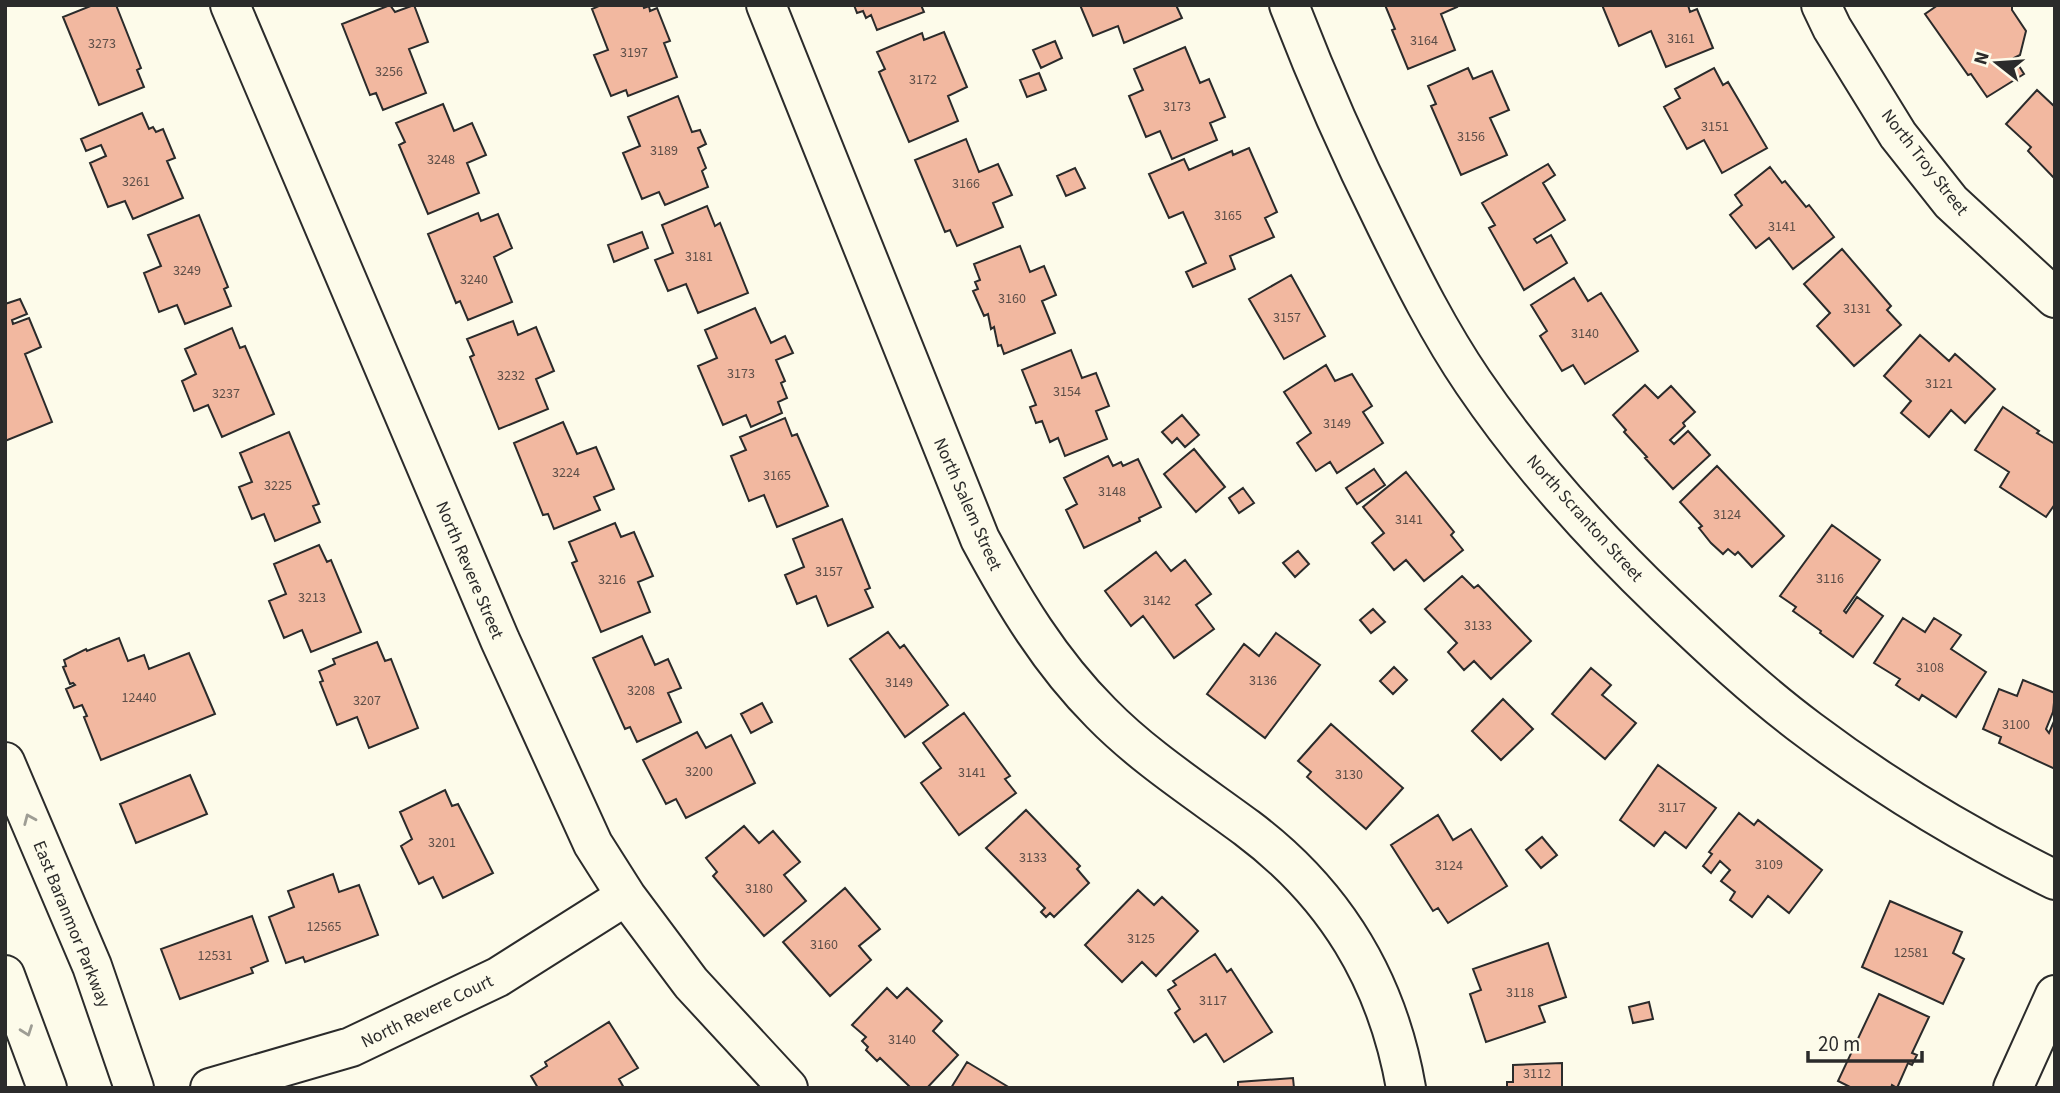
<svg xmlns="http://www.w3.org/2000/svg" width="2060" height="1093" font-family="'Source Sans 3',sans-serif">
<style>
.building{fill:#f2b8a0;stroke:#2b2b2b;stroke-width:2}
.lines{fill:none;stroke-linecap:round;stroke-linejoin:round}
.minor-casing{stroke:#2b2b2b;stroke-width:42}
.minor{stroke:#fdfbea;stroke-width:38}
.oneway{stroke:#9e9d94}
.labels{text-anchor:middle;stroke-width:5;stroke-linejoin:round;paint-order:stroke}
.number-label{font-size:14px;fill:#5d4e48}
.street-label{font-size:18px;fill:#2b2b2b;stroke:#fdfbea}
</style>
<rect width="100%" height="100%" fill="#fdfbea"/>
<path class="building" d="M93 5H116L141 68 137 70 144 87 99 105 63 17Z
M390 5 395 12 414 5 428 42 409 49 426 93 383 110 376 93 370 95 342 24Z
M601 5H643L644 8 649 6 650 11 657 8 670 41 664 43 677 77 628 96 626 90 611 96 594 55 608 50 592 9Z
M854 5H921L924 12 877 30 871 15 866 18 863 11 857 13Z
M1080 5H1176L1182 18 1124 43 1118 26 1093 36Z
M1385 5H1456L1457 7 1441 14 1455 50 1408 69 1392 30 1395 29Z
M1602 5H1688L1690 12 1697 9 1713 48 1666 67 1651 31 1619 46Z
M1938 5H2012V10L2026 31 2020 55 2014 58 2024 74 1987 97 1971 74 1968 75 1925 14Z
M944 32 967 87 948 96 958 121 909 142 879 72 885 69 877 52 922 33 924 40Z
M1055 41 1062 58 1041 68 1033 50Z
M1185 47 1200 83 1209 79 1225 117 1210 123 1217 140 1172 159 1160 131 1146 137 1129 96 1143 90 1134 69Z
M1468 68 1473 79 1492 71 1509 110 1490 118 1507 155 1461 175 1431 106 1436 104 1428 86Z
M1714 68 1723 85 1728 82 1767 148 1722 173 1704 140 1687 149 1664 107 1680 98 1675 89Z
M1039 73 1046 90 1027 97 1020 80Z
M2037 90 2055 107V179L2028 151 2031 147 2006 124Z
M678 96 692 132 700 130 706 144 698 148 706 168 702 171 708 187 665 205 659 192 642 199 623 153 640 146 628 117Z
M443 104 454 131 472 123 486 155 467 163 479 193 428 214 399 145 405 142 396 123Z
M142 113 149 129 153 127 156 132 163 129 175 158 167 161 183 198 133 219 125 201 108 207 90 163 106 156 101 145 86 151 81 139Z
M966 139 979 172 998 164 1012 195 993 203 1003 227 957 246 950 230 945 232 915 160Z
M1249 148 1277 212 1265 218 1274 237 1230 256 1235 269 1193 287 1186 272 1206 263 1183 212 1169 218 1149 174 1184 159 1189 170 1232 151 1233 155Z
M1548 164 1555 175 1543 183 1565 220 1534 239 1537 243 1551 235 1567 263 1524 290 1489 228 1495 225 1482 203Z
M1770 167 1782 183 1785 181 1806 207 1809 205 1834 237 1793 269 1769 238 1756 248 1730 215 1742 205 1735 195Z
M1075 168 1085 188 1066 196 1057 176Z
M707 206 715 226 720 223 748 293 698 313 686 284 668 291 655 260 673 253 662 225Z
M478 213 481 221 498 214 512 248 494 257 512 302 468 320 460 301 456 303 428 234Z
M199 215 228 287 224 289 231 306 185 324 177 305 159 312 144 273 161 266 148 235Z
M642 232 648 248 614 262 608 245Z
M1020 246 1030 272 1044 266 1056 295 1042 301 1055 333 1004 354 1001 345 998 346 994 327 991 329 988 314 984 316 973 291 978 289 975 282 980 280 974 264Z
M1842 249 1891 306 1887 310 1901 325 1854 366 1817 326 1830 313 1804 284Z
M1291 275 1325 336 1284 359 1249 299Z
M1574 278 1588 301 1601 293 1638 351 1585 384 1573 365 1562 371 1540 336 1547 331 1531 305Z
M20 299 27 314 12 320 13 324 29 318 41 347 25 354 52 422 5 441V304Z
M755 308 771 343 785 336 793 353 776 360 785 381 781 383 787 398 778 402 782 413 751 427 746 415 723 425 698 366 717 358 705 330Z
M513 321 518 335 536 327 554 371 536 379 548 409 499 429 470 357 474 355 467 339Z
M232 328 240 348 245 346 274 414 222 437 208 405 194 411 182 381 196 374 185 349Z
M1920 335 1949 361 1955 354 1995 389 1965 423 1951 410 1929 437 1901 413 1911 401 1884 376Z
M1071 350 1082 378 1096 373 1109 406 1096 411 1107 439 1065 456 1058 438 1050 442 1042 421 1036 423 1030 407 1036 405 1022 370Z
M1326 365 1335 381 1352 374 1372 406 1363 412 1383 443 1337 473 1330 462 1316 471 1297 443 1311 433 1284 392Z
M1645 385 1658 398 1671 386 1695 412 1683 423 1685 426 1670 440 1674 444 1688 431 1710 455 1673 489 1645 458 1647 457 1624 432 1626 430 1613 415Z
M2003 407 2039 431 2037 433 2055 444V504L2046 517 2000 487 2009 472 1975 450Z
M1182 415 1199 435 1185 447 1177 438 1172 443 1162 432Z
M785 418 792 436 797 434 828 506 777 527 764 495 749 501 731 456 746 450 740 437Z
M563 422 577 454 596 447 614 489 594 497 600 510 554 529 548 514 543 515 514 443Z
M289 432 319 504 313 506 320 522 275 541 264 514 252 519 239 487 252 482 240 453Z
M1194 449 1225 487 1196 512 1164 474Z
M1108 456 1113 466 1121 462 1123 466 1138 459 1161 507 1139 518 1140 521 1084 548 1066 510 1077 504 1064 478Z
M1717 466 1784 536 1752 567 1738 552 1735 555 1728 549 1723 554 1711 543 1699 528 1702 526 1680 502Z
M1374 469 1385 485 1357 504 1346 488Z
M1406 472 1454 532 1451 535 1463 550 1424 581 1406 560 1394 570 1372 543 1384 533 1363 507Z
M1243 488 1254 503 1239 513 1229 498Z
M842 519 870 588 865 590 873 607 828 626 816 596 797 604 785 575 804 567 793 539Z
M615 523 621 537 634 532 653 576 638 582 650 612 601 632 572 563 577 561 569 542Z
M1832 525 1880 560 1844 611 1846 613 1857 597 1883 616 1853 657 1820 633 1821 631 1793 611 1796 607 1780 596Z
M319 545 327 562 331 560 361 632 311 652 302 630 284 638 269 601 286 594 274 564Z
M1298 551 1309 564 1295 577 1283 563Z
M1156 552 1171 571 1185 560 1211 594 1196 605 1214 629 1174 658 1143 616 1131 626 1105 591Z
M1462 576 1474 588 1478 585 1531 641 1491 679 1474 661 1464 670 1448 652 1457 643 1425 609Z
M1373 609 1385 622 1371 633 1360 620Z
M1903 618 1925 632 1934 618 1961 635 1951 649 1986 672 1956 717 1922 695 1919 700 1896 685 1900 679 1874 663Z
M888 632 900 648 904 645 948 705 905 737 850 659Z
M1276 633 1320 665 1265 738 1207 694 1244 644 1259 656Z
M642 636 655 665 668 659 681 688 668 693 681 722 637 742 630 727 625 729 593 658Z
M119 638 128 661 144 655 149 669 189 653 215 714 101 760 84 717 87 716 82 705 74 708 66 689 75 685 73 683 70 684 63 667 66 666 64 660 86 649 87 651Z
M377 642 385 661 391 659 418 728 369 748 357 717 337 725 320 682 323 681 319 671 335 664 333 659Z
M1394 667 1407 680 1393 694 1380 681Z
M1591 668 1611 685 1602 695 1636 723 1605 759 1552 714Z
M2023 680 2055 693 2053 712 2046 729 2049 733 2055 719V769L1999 743 2001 737 1983 729 1999 689 2017 696Z
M1503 699 1533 729 1501 760 1472 731Z
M762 703 772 722 751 733 741 714Z
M964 713 1010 776 1005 779 1016 793 959 835 921 783 941 768 923 743Z
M1331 724 1403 788 1366 829 1307 777 1311 772 1298 761Z
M697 732 706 748 731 735 755 783 686 818 676 799 666 804 643 760Z
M1658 765 1716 808 1686 848 1665 832 1654 846 1620 820Z
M190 775 207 814 136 843 120 804Z
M445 790 452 806 458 804 493 873 443 898 433 877 419 884 401 846 412 839 400 812Z
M1026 810 1080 866 1077 869 1089 883 1054 917 1050 913 1046 917 1041 912 1045 908 986 848Z
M1739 813 1754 825 1758 820 1822 870 1789 913 1768 896 1752 917 1730 900 1735 892 1721 881 1730 870 1720 861 1711 873 1703 866 1712 854 1709 852Z
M1438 815 1453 840 1471 829 1507 886 1448 923 1438 908 1433 911 1391 845Z
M744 826 759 843 773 831 800 862 784 875 806 901 764 936 713 876 717 872 706 858Z
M1542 837 1557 855 1541 868 1526 850Z
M333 874 339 892 359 885 378 935 305 962 303 957 286 963 269 917 294 907 288 891Z
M845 888 880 929 859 946 871 960 830 996 783 942Z
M1138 890 1154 905 1162 897 1198 931 1156 976 1142 962 1122 982 1085 945Z
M1890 901 1962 932 1953 953 1964 959 1943 1004 1862 967Z
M252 916 268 961 251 968 253 973 180 999 161 949Z
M1548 943 1566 997 1539 1006 1545 1022 1486 1042 1470 994 1481 990 1473 969Z
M1215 954 1227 972 1231 969 1272 1032 1224 1062 1206 1034 1194 1042 1175 1013 1180 1009 1168 990 1176 985 1173 981Z
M887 988 897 998 907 988 942 1021 933 1031 958 1055 927 1088H911L880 1058 877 1061 866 1050 868 1047 862 1041 866 1037 852 1025Z
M1879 994 1929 1017 1912 1053 1917 1055 1912 1065 1908 1063 1897 1088 1892 1085 1891 1088H1852L1838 1081Z
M1649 1002 1653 1019 1633 1023 1629 1007Z
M609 1022 638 1068 619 1079 624 1088H538L531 1076 547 1066 545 1062Z
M967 1062 1010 1088H951Z
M1562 1063V1088H1507V1082H1513V1065Z
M1293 1078 1294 1088H1238V1082Z"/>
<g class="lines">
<g class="minor-casing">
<path id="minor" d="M230 5 500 640 593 844 626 896 691 983 788 1088
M766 5 980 539C1014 602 1050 662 1101 713 1144 757 1197 791 1247 828 1335 894 1387 979 1406 1088
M1289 5C1318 80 1350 153 1386 225 1412 278 1439 332 1473 382 1528 463 1594 536 1665 604 1711 648 1758 692 1809 730 1886 788 1968 837 2055 880
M1821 5 1832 28 1898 135 1951 202 2055 298
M5 762 92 966 134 1088
M5 975 47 1088
M210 1088 351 1047 498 977 626 896
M2013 1088 2055 995"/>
</g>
<use href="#minor" class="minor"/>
</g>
<defs><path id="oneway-chevron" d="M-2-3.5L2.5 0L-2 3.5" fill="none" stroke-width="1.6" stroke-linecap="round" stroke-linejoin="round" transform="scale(1.75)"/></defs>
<g class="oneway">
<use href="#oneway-chevron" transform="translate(29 819) rotate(-113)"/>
<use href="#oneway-chevron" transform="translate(27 1031) rotate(70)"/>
</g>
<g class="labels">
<g class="number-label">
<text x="1681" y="43">3161</text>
<text x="1424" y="45">3164</text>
<text x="102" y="48">3273</text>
<text x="634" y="57">3197</text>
<text x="389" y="76">3256</text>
<text x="923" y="84">3172</text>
<text x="1177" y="111">3173</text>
<text x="1715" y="131">3151</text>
<text x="1471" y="141">3156</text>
<text x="664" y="155">3189</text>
<text x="441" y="164">3248</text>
<text x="136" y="186">3261</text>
<text x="966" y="188">3166</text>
<text x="1228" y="220">3165</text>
<text x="1782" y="231">3141</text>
<text x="699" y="261">3181</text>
<text x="187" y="275">3249</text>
<text x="474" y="284">3240</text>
<text x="1012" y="303">3160</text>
<text x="1857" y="313">3131</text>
<text x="1287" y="322">3157</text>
<text x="1585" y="338">3140</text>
<text x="741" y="378">3173</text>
<text x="511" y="380">3232</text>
<text x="1939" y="388">3121</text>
<text x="1067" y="396">3154</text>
<text x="226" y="398">3237</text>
<text x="1337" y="428">3149</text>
<text x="566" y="477">3224</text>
<text x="777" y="480">3165</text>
<text x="278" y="490">3225</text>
<text x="1112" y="496">3148</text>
<text x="1727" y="519">3124</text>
<text x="1409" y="524">3141</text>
<text x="829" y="576">3157</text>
<text x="1830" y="583">3116</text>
<text x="612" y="584">3216</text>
<text x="312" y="602">3213</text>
<text x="1157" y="605">3142</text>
<text x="1478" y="630">3133</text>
<text x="1930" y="672">3108</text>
<text x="1263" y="685">3136</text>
<text x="899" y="687">3149</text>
<text x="641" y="695">3208</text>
<text x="139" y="702">12440</text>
<text x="367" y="705">3207</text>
<text x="2016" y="729">3100</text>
<text x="699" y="776">3200</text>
<text x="972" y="777">3141</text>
<text x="1349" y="779">3130</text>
<text x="1672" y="812">3117</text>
<text x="442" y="847">3201</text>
<text x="1033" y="862">3133</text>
<text x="1769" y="869">3109</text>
<text x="1449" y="870">3124</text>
<text x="759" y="893">3180</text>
<text x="324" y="931">12565</text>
<text x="1141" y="943">3125</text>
<text x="824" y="949">3160</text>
<text x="1911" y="957">12581</text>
<text x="215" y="960">12531</text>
<text x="1520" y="997">3118</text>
<text x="1213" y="1005">3117</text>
<text x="902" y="1044">3140</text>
<text x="1537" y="1078">3112</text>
</g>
<g class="street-label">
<text transform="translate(1925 162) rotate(52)" y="6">North Troy Street</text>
<text transform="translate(968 504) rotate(66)" y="6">North Salem Street</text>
<text transform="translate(1585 518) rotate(48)" y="6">North Scranton Street</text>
<text transform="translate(470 570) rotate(67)" y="6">North Revere Street</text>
<text transform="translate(72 924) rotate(68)" y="6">East Baranmor Parkway</text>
<text transform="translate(427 1011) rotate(-26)" y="6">North Revere Court</text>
</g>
</g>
<rect width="2060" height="1093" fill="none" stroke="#2b2b2b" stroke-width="14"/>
<g transform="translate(1997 63) rotate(287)" stroke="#fdfbea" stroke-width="5" paint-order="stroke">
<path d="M0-5L12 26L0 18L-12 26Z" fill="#2b2b2b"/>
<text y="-10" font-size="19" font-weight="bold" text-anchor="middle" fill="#2b2b2b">N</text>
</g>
<path d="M1808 1051v10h114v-10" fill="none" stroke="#2b2b2b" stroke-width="3.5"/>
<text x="1818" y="1051" font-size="21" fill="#2b2b2b" stroke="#fdfbea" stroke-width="5" paint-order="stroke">20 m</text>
</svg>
